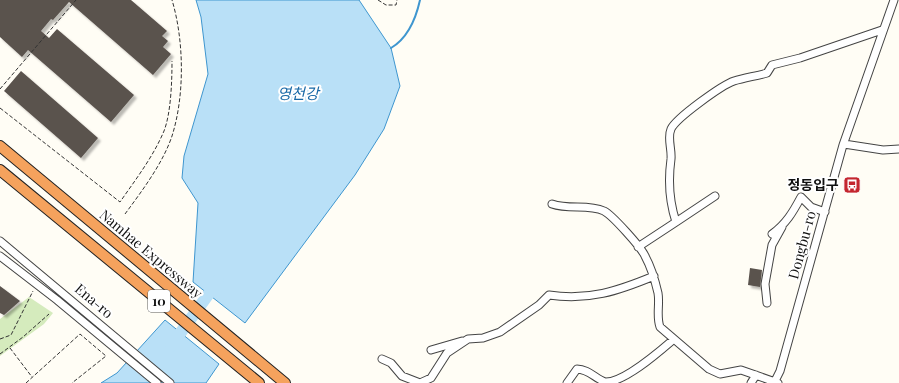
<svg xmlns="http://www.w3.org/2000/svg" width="899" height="383" font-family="'Playfair Display','Noto Sans KR',serif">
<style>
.green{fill:#d5ebbd}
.water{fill:#b9e0f7;stroke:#3f96cf}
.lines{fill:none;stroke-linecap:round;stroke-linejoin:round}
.stream{stroke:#3f96cf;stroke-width:2}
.river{stroke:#b9e0f7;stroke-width:12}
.building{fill:#5a524d;filter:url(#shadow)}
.minor-casing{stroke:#444;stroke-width:9}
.highway-casing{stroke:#222;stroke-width:12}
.path{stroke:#333;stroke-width:1;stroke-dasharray:4 2;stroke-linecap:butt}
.minor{stroke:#fff;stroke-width:7}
.highway{stroke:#f5a25d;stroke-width:10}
.labels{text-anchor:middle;stroke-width:4;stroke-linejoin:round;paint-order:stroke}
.shield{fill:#fff;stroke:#585858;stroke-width:1}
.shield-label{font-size:13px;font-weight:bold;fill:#111}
.poi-label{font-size:14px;font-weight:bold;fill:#111;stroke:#fff;text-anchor:end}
.street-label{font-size:14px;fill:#111;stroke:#fff}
.water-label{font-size:15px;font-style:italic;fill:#1768a6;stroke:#fff}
</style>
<defs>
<filter id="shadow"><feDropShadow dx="3" dy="3" stdDeviation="1" flood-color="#0004"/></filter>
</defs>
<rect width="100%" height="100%" fill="#fffdf5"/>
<path class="green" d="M29 297 53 313 44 324 0 356V319Z"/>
<path class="water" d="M196 0H359L391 48 400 86 384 129 355 175 245 323 193 282 198 203 182 178 184 156 208 74 201 17Z
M165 320 219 364 206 383H101L117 373Z"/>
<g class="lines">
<path class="stream" d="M391 48C408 38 416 18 420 0"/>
<path class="river" d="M171 346 218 281"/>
</g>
<path class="building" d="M0 0H131L167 31 162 36 168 41 163 47 171 54 153 75 69 2 53 20 51 19 41 31 49 38 57 29 134 95 111 122 28 50 22 57 0 37Z
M21 71 98 138 81 158 4 91Z
M750 268 762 270 760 287 748 285Z
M0 286 20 301 4 315 0 313Z"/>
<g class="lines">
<g class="minor-casing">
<path id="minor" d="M844 144 883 150 899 149
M552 204C569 210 588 204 604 211 612 215 641 247 645 256 651 267 655 280 658 293 660 304 656 316 660 327L709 369 720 374 741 370 778 383
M676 222 715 196
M772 234C786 224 793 212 801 197L811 207 825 212
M0 241 170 383
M638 247 676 222C669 201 668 181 671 159 672 149 667 138 671 129 676 118 722 85 734 81 744 78 756 76 767 73L772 65 800 58 882 30
M0 256 57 300 157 383
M767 303 765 284 772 245 782 227
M431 350 462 341
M382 359 391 363 402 376 420 383 431 378 447 353 468 339 483 338 500 332 539 305 549 295C588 301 618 291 654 276
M567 383 577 369C588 369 595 378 605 382 624 383 660 351 674 339
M751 383 756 375
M774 383 780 371 843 145 894 0"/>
</g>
<g class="highway-casing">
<path id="highway" d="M0 146 285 383
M0 170 259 383"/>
</g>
<path class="path" d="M378 0 386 5H396L397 0
M0 89 76 0
M0 108 120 202C136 179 153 157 164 131 171 113 172 81 172 61
M125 214C142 191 163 163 172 136 185 95 184 40 172 0
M0 339 11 335 33 291
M10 348 32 377
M0 354 23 337 49 314
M26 383 80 334 106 356 72 383"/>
<use href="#minor" class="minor"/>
<use href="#highway" class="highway"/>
</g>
<defs>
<g id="bus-square" transform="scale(0.9)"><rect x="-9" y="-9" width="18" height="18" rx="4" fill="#c4262e" stroke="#fff"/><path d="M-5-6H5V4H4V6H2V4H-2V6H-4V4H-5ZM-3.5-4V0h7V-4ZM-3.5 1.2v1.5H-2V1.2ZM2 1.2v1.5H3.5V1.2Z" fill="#fff"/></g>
</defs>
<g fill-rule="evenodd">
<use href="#bus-square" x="852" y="185"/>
</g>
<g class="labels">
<rect class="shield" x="148" y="290" width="22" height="22" rx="3"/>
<g class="shield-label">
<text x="159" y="306">10</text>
</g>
<g class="poi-label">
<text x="839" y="190">정동입구</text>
</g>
<g class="street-label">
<text transform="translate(802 245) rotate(-75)" y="5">Dongbu-ro</text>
<text transform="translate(151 254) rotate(40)" y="5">Namhae Expressway</text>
<text transform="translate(94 301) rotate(40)" y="5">Ena-ro</text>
</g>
<g class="water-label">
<text x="298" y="99">영천강</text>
</g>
</g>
</svg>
